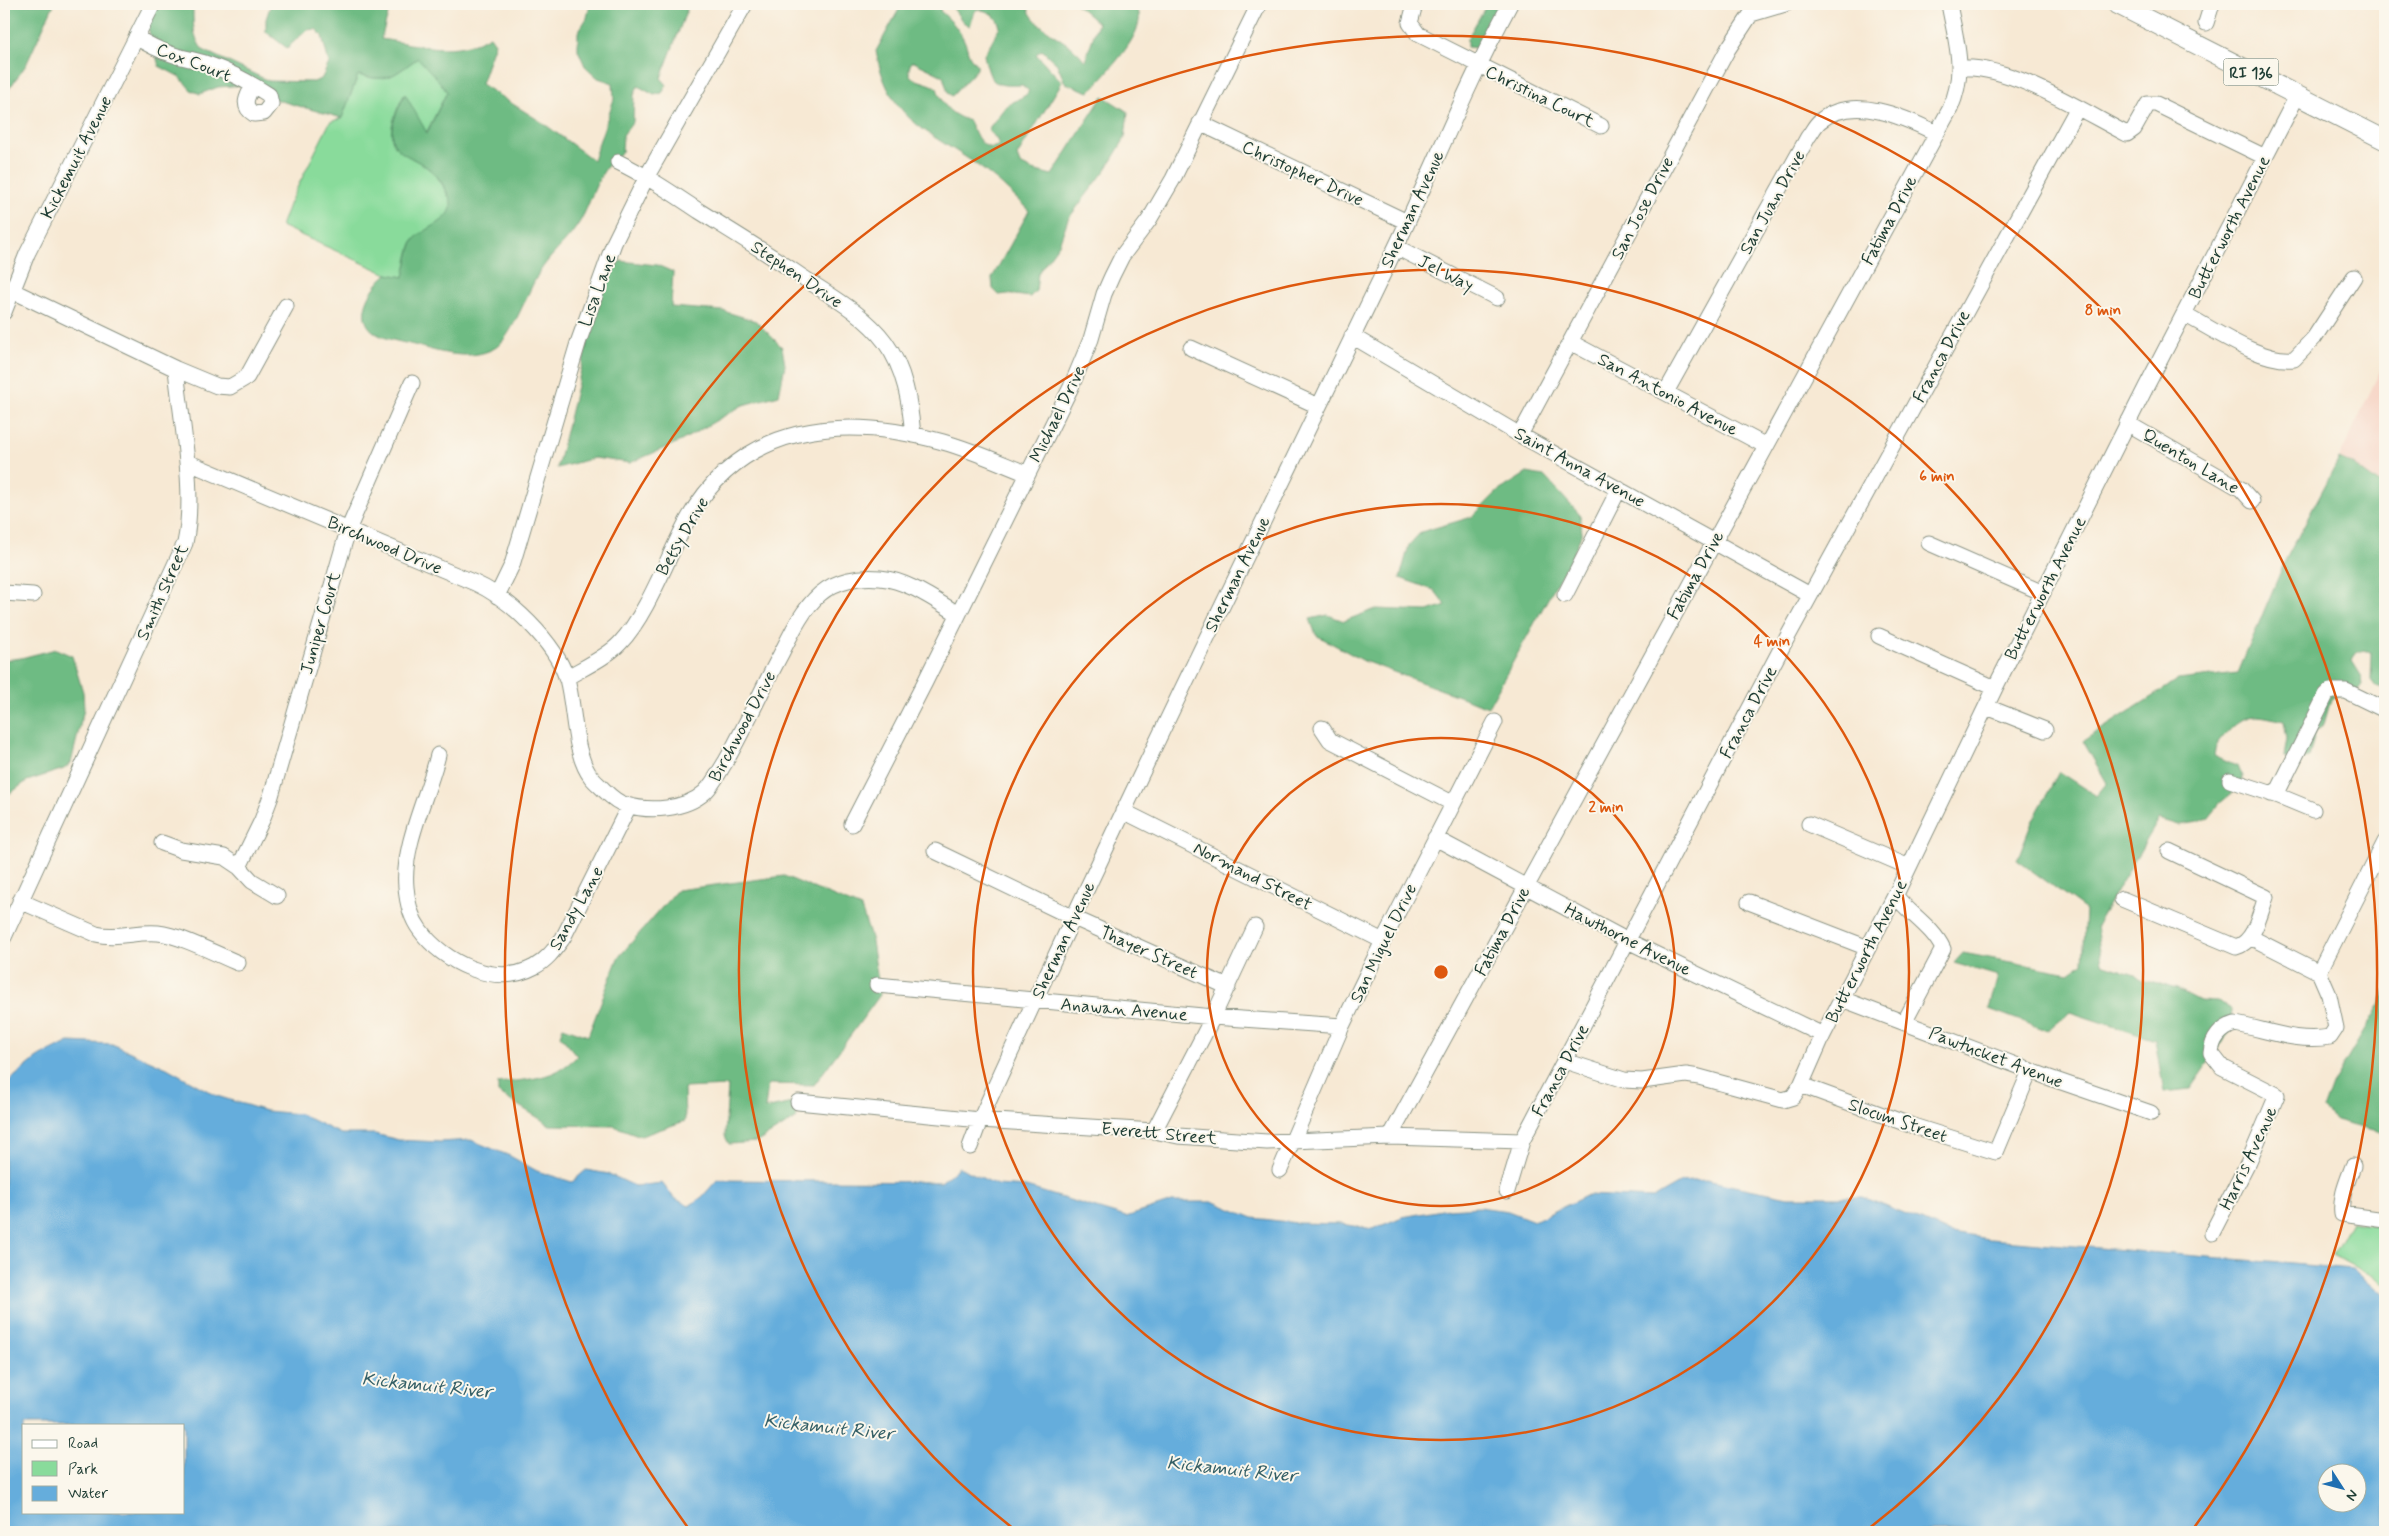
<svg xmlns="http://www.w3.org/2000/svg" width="2389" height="1536" font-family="Mynerve,sans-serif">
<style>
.built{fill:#f6d2c3}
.green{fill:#89db9b;stroke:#548c68}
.forest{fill:#6ebb83;stroke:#467c5c}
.water{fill:#65addc;stroke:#427588;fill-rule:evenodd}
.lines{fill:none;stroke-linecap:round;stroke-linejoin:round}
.minor-casing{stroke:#8b9384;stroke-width:17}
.major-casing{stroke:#8b9384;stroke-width:21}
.minor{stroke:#fff;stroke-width:15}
.major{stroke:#fff;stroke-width:19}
.ring{fill:none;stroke:#de580e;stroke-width:2.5}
.labels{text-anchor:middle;stroke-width:4;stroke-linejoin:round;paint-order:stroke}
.shield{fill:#fbf7ec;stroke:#61756b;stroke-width:1}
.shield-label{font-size:16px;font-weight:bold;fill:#1f3d34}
.street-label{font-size:18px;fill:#1f3d34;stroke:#fbf7ec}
.water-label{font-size:19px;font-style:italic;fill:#345f66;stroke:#fbf7ec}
.centre{fill:#de580e;stroke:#fbf7ec;stroke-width:2.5}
.ring-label{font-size:15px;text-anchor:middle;font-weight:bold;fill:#de580e;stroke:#fbf7ec;stroke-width:4;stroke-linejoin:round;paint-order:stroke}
</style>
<rect width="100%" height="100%" fill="#fbf7ec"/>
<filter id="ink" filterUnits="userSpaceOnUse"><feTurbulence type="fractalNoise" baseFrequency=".02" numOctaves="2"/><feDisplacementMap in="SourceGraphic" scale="10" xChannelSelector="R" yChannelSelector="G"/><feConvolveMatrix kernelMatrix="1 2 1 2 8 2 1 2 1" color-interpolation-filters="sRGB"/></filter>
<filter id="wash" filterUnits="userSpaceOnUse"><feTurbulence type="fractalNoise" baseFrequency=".0096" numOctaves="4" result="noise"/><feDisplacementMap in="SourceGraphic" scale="20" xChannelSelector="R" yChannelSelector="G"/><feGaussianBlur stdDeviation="1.12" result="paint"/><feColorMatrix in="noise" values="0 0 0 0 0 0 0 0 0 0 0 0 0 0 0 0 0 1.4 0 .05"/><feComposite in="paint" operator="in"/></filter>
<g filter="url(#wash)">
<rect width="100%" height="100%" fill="#f7e9d4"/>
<path class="built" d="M2385 360V488L2355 466 2339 459Z"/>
<path class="green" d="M418 58 437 77 447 92 426 133 404 95C366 169 424 143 445 190 447 194 451 199 452 204 454 222 423 228 414 240 409 246 406 268 404 277L387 274 281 226 290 202 330 122 342 118 358 75C390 83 393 75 418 58Z
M2351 1222 2385 1227V1286L2375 1277 2333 1255Z"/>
<path class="forest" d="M4 4H54L26 65 4 96Z
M157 4H193C193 21 192 37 203 50L269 81 314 82 322 78 329 63 322 36 316 29 307 30 287 48 266 32V19L271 4H284L289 6 292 4H391L381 39C420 45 454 57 490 36L495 43 481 84 543 123 593 160 614 99 613 83 598 78 585 66 578 50V32L587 18 590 4H689L661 78 667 85 662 93 654 95 638 86 634 95 633 122 623 135 622 152C616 158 608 164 604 171 592 189 588 212 575 229 564 245 549 256 539 273 528 290 512 338 495 348 470 362 439 352 414 345 402 342 388 340 377 334 352 319 370 288 387 274L404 277C406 268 410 246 414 240 423 228 454 221 451 203 451 199 447 193 445 189 424 143 366 170 405 94L427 133 447 92C439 79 428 70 418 58 393 75 390 83 358 75L342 118 277 100 246 85 218 87 200 94 191 90 180 77 159 66 148 28Z
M902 4H941L940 11C950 19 958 28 964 40 970 53 965 53 977 65V69L952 96 948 93 943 76 912 61C900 83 925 79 937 88 943 107 950 114 969 121 974 132 984 155 999 145L996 138 989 132V128L1006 106 1026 95 1029 91 1022 85C993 86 991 85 984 55L1000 27C998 17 988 9 977 10L974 13 970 26 963 22 950 4H1028C1027 24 1065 39 1077 52 1081 55 1082 58 1085 61L1098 23 1076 4H1133C1135 7 1139 11 1139 14 1143 37 1104 75 1089 92L1065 83 1057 64 1042 50 1036 54 1062 82 1017 156 1020 164 1032 170 1052 175 1103 96 1128 112 1125 138 1107 168 1068 219 1059 244 1038 273 1036 291 1030 297 1008 294 999 295 993 289 992 278 1029 211C1016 198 1003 185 989 174 936 132 890 127 876 51Z
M1487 4H1505L1476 48 1467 47V39Z
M620 261 657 265 673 272 671 307 723 311 756 321 782 347 785 365 779 395 743 405 681 441 630 463 594 458 557 468 600 292Z
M2339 459 2355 466 2385 488V690L2376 687 2371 680 2372 654 2364 650 2356 653 2352 661 2362 677 2363 686 2349 697 2339 695 2331 699 2324 724 2316 730 2309 757C2299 762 2293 762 2284 757L2287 739 2284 721C2253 714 2247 711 2224 736 2218 743 2215 746 2214 756L2238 767 2243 775 2241 783 2236 790 2220 803 2208 818 2199 822 2179 825 2159 819 2096 926 2102 963 2135 974 2142 980 2177 989 2200 1001 2217 1002 2225 1005 2232 1010 2230 1031 2190 1089 2164 1092 2155 1040 2070 1012 2048 1031 1989 1009 1998 976 1954 963 1963 953 2069 973 2083 963 2086 910 2017 860 2032 822 2059 772 2096 796 2107 783 2083 741 2178 680 2238 673 2285 561Z
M1527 473 1544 476 1580 515 1582 533 1575 550 1488 707 1364 661 1316 635 1310 619 1328 615 1344 621 1376 609 1428 611 1446 605 1434 590 1400 578 1409 545 1421 532 1472 517 1497 492Z
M56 649 72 656 83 692 84 709 71 763 64 769 27 781 4 798V660L21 658Z
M784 876 861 908 872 941 880 995 814 1085 768 1084 765 1109 792 1103 797 1118 757 1142 729 1144 725 1136 728 1086 684 1088 685 1121 641 1136 614 1126 550 1125 498 1093V1083C528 1079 555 1080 577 1056L560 1035 563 1027 588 1036 618 958 677 890Z
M2385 990V1134L2336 1121 2323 1110 2332 1085 2382 1001Z"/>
<path class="water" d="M69 1042 112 1044 167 1068 217 1096 266 1111 300 1114 341 1134H375L399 1140 440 1142 471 1140 510 1156 537 1171 572 1182 586 1170 609 1174 635 1186 662 1183 674 1198 689 1206 702 1197 717 1180 941 1182 959 1167 997 1185 1026 1187 1126 1217 1172 1202H1214L1253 1218 1297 1223 1342 1224 1373 1229 1402 1217 1448 1209 1479 1207 1508 1211 1534 1221 1588 1195 1653 1198 1681 1182 1706 1180 1788 1197H1863L1950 1233 1990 1239 2353 1269 2385 1297V1532H4V1085L37 1058ZM24 1425H184V1512H24ZM2326 1474H2356V1504H2326Z"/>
</g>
<g filter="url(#ink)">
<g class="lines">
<g class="minor-casing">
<path id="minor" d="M1415 4 1410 23 1418 34 1601 126
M2206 23 2212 4
M136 37C147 44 159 50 171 54 185 59 200 60 213 66 232 73 252 84 269 95L271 104 264 113 254 114C241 106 247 96 253 86
M1961 68C2011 65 2082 111 2127 134L2134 129 2148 104H2156L2265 157
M1200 123 1407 222
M618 162C647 176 672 193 699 211 731 231 764 251 795 272 825 293 863 312 885 342 905 369 910 403 913 435
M1396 247 1497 298
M13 291 176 369 217 386 230 387 247 377 286 306
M4 312 27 254 153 4
M2184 314C2213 329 2261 363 2294 359L2314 338 2354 277
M1352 336 1520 435 1810 595
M1570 342 1766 446
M1191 348 1318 406
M1666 392 1808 137C1812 132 1815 125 1820 121 1853 94 1904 117 1936 133
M2127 423 2241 489 2252 501
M1520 435 1728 49 1751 14 1785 4
M187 462 475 583C509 598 555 642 567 679 575 708 573 753 591 777 595 782 600 786 604 790 610 796 618 803 626 805 650 812 685 810 705 792 714 783 719 772 726 761 746 726 762 689 781 654 792 632 802 610 820 594 836 580 859 576 880 578 907 580 935 600 958 614
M1929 543 2043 593
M4 593 33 595
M1565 595 1619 489
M497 596 512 565 578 343 614 243 647 176 745 4
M1879 636 1995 688
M566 678C583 668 607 657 620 643 647 615 668 556 687 521 742 422 844 414 943 442 972 450 1000 463 1028 474
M1987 707 2045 730
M1322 728 1330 740 1452 803
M438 755C428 796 402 845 406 887 407 901 411 918 420 930 443 962 495 988 534 967 547 960 554 950 563 938L629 806
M2230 780 2279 796 2313 810
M2271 794 2279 789 2326 695 2330 691H2346L2385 710
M1123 811 1383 941
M852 824 925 682 1071 387 1091 339 1104 294 1112 276 1122 256 1149 220 1173 179 1259 4
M1809 824 1909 867
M1435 838 1628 941 1823 1035
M162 843 181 850 224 857 239 867 252 881 277 896
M935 851 1074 918 1228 987
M239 867 262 820 271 796 348 530 412 383
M1895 895C1909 914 1933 927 1943 949L1905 1021
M2122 899 2236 947C2255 942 2260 913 2266 897L2169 851
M20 901 96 934C116 939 137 931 158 933 180 935 216 954 238 963
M1749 902 1868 948
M4 937 185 543C196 493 181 420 176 369
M2250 937 2319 972
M877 985 1213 1017 1342 1026
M1842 999 2047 1077 2151 1113
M1565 1061 1624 1080 1642 1081 1686 1075 1699 1077 1783 1100 1793 1097 1801 1085 1823 1035 1898 890 1995 688 2146 387 2297 96
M1801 1085 1910 1125 1996 1152 2030 1071
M798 1102 980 1120 1154 1131 1178 1136 1267 1142 1390 1137 1522 1141
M1154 1131 1213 1017 1255 927
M1390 1137 1950 109C1967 70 1956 43 1949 4
M970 1147 980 1120C1112 828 1255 540 1394 251 1433 169 1467 84 1510 4
M2353 1166C2347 1182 2340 1197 2342 1214L2385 1220
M1280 1170 1342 1026 1383 941 1495 722
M1507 1191 1522 1141 1782 647 2077 109
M2212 1233 2249 1161 2277 1095 2222 1067 2211 1053C2212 1039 2221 1028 2235 1024 2268 1030 2296 1043 2330 1037L2336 1028 2329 995 2319 972 2385 842"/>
</g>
<g class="major-casing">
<path id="major" d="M2117 4 2385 140"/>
</g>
<use href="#minor" class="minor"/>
<use href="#major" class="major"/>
</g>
</g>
<g class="ring">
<circle cx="1441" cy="972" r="234"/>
<circle cx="1441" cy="972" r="468"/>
<path d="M1014 1529A702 702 0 1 1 1868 1529"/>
<path d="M689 1529A936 936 0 1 1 2193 1529"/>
</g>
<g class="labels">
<rect class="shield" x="2223.5" y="58.5" width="55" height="27" rx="4"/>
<g class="shield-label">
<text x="2251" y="78">RI 136</text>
</g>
<g class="street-label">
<text transform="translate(194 62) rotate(21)" y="6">Cox Court</text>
<text transform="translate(1540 96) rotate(26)" y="6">Christina Court</text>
<text transform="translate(76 157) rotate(-63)" y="6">Kickemuit Avenue</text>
<text transform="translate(1303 173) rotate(25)" y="6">Christopher Drive</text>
<text transform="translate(1772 202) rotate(-61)" y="6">San Juan Drive</text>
<text transform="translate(1642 208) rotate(-62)" y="6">San Jose Drive</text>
<text transform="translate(1412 209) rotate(-65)" y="6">Sherman Avenue</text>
<text transform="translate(1889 220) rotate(-62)" y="6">Fatima Drive</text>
<text transform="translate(2229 227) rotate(-63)" y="6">Butterworth Avenue</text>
<text transform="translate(1446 273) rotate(27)" y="6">Jel Way</text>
<text transform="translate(797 274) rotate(34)" y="6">Stephen Drive</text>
<text transform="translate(597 290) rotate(-70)" y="6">Lisa Lane</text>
<text transform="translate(1941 356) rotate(-62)" y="6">Franca Drive</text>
<text transform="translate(1668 394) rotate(28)" y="6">San Antonio Avenue</text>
<text transform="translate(1057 414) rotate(-64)" y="6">Michael Drive</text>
<text transform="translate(2191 461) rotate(31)" y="6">Quenton Lane</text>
<text transform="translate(1580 467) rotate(29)" y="6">Saint Anna Avenue</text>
<text transform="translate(682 536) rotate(-60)" y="6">Betsy Drive</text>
<text transform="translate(385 545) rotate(23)" y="6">Birchwood Drive</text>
<text transform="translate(1237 574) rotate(-64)" y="6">Sherman Avenue</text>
<text transform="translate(1695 575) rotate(-61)" y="6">Fatima Drive</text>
<text transform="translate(2045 588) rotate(-63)" y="6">Butterworth Avenue</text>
<text transform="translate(162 592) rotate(-66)" y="6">Smith Street</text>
<text transform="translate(320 623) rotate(-74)" y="6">Juniper Court</text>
<text transform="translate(1748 712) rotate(-62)" y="6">Franca Drive</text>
<text transform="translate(742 726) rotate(-62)" y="6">Birchwood Drive</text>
<text transform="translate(1253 876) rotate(27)" y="6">Normand Street</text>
<text transform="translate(576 908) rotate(-61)" y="6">Sandy Lane</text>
<text transform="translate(1502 931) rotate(-62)" y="6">Fatima Drive</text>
<text transform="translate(1628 939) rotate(27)" y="6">Hawthorne Avenue</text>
<text transform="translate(1063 940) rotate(-65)" y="6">Sherman Avenue</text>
<text transform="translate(1383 943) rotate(-64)" y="6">San Miguel Drive</text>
<text transform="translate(1866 951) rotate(-63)" y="6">Butterworth Avenue</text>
<text transform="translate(1149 952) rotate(24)" y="6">Thayer Street</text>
<text transform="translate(1124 1009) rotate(5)" y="6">Anawan Avenue</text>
<text transform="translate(1996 1057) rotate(21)" y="6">Pawtucket Avenue</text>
<text transform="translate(1560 1070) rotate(-62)" y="6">Franca Drive</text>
<text transform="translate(1898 1120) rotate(19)" y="6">Slocum Street</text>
<text transform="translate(1159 1133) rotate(5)" y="6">Everett Street</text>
<text transform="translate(2248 1158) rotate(-65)" y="6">Harris Avenue</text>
</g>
<g class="water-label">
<text transform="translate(427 1384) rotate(6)" y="7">Kickamuit River</text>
<text transform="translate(829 1426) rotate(6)" y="7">Kickamuit River</text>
<text transform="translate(1232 1468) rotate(6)" y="7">Kickamuit River</text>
</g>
</g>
<circle cx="1441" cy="972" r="8" class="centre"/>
<g class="ring-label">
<text x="2103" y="315">8 min</text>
<text x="1937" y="481">6 min</text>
<text x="1772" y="646">4 min</text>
<text x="1606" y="812">2 min</text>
</g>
<rect width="2389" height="1536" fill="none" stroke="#fbf7ec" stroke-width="20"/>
<rect x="22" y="1424" width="162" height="90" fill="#fbf7ec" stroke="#a3ada2"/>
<rect x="32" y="1440" width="25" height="8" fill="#ffffff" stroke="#a3ada2"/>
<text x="68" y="1448" font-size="15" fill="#1f3d34">Road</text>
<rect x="32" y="1461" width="25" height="15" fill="#89db9b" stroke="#a3ada2"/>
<text x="68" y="1474" font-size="15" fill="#1f3d34">Park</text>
<rect x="32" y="1486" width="25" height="15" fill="#65addc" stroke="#a3ada2"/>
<text x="68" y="1498" font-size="15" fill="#1f3d34">Water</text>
<g transform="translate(2342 1488) rotate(126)"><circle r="24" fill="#fbf7ec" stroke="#a3ada2"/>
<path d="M0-4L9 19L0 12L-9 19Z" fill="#1f6fb2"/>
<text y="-8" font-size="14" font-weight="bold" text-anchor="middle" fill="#1f3d34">N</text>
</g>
</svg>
